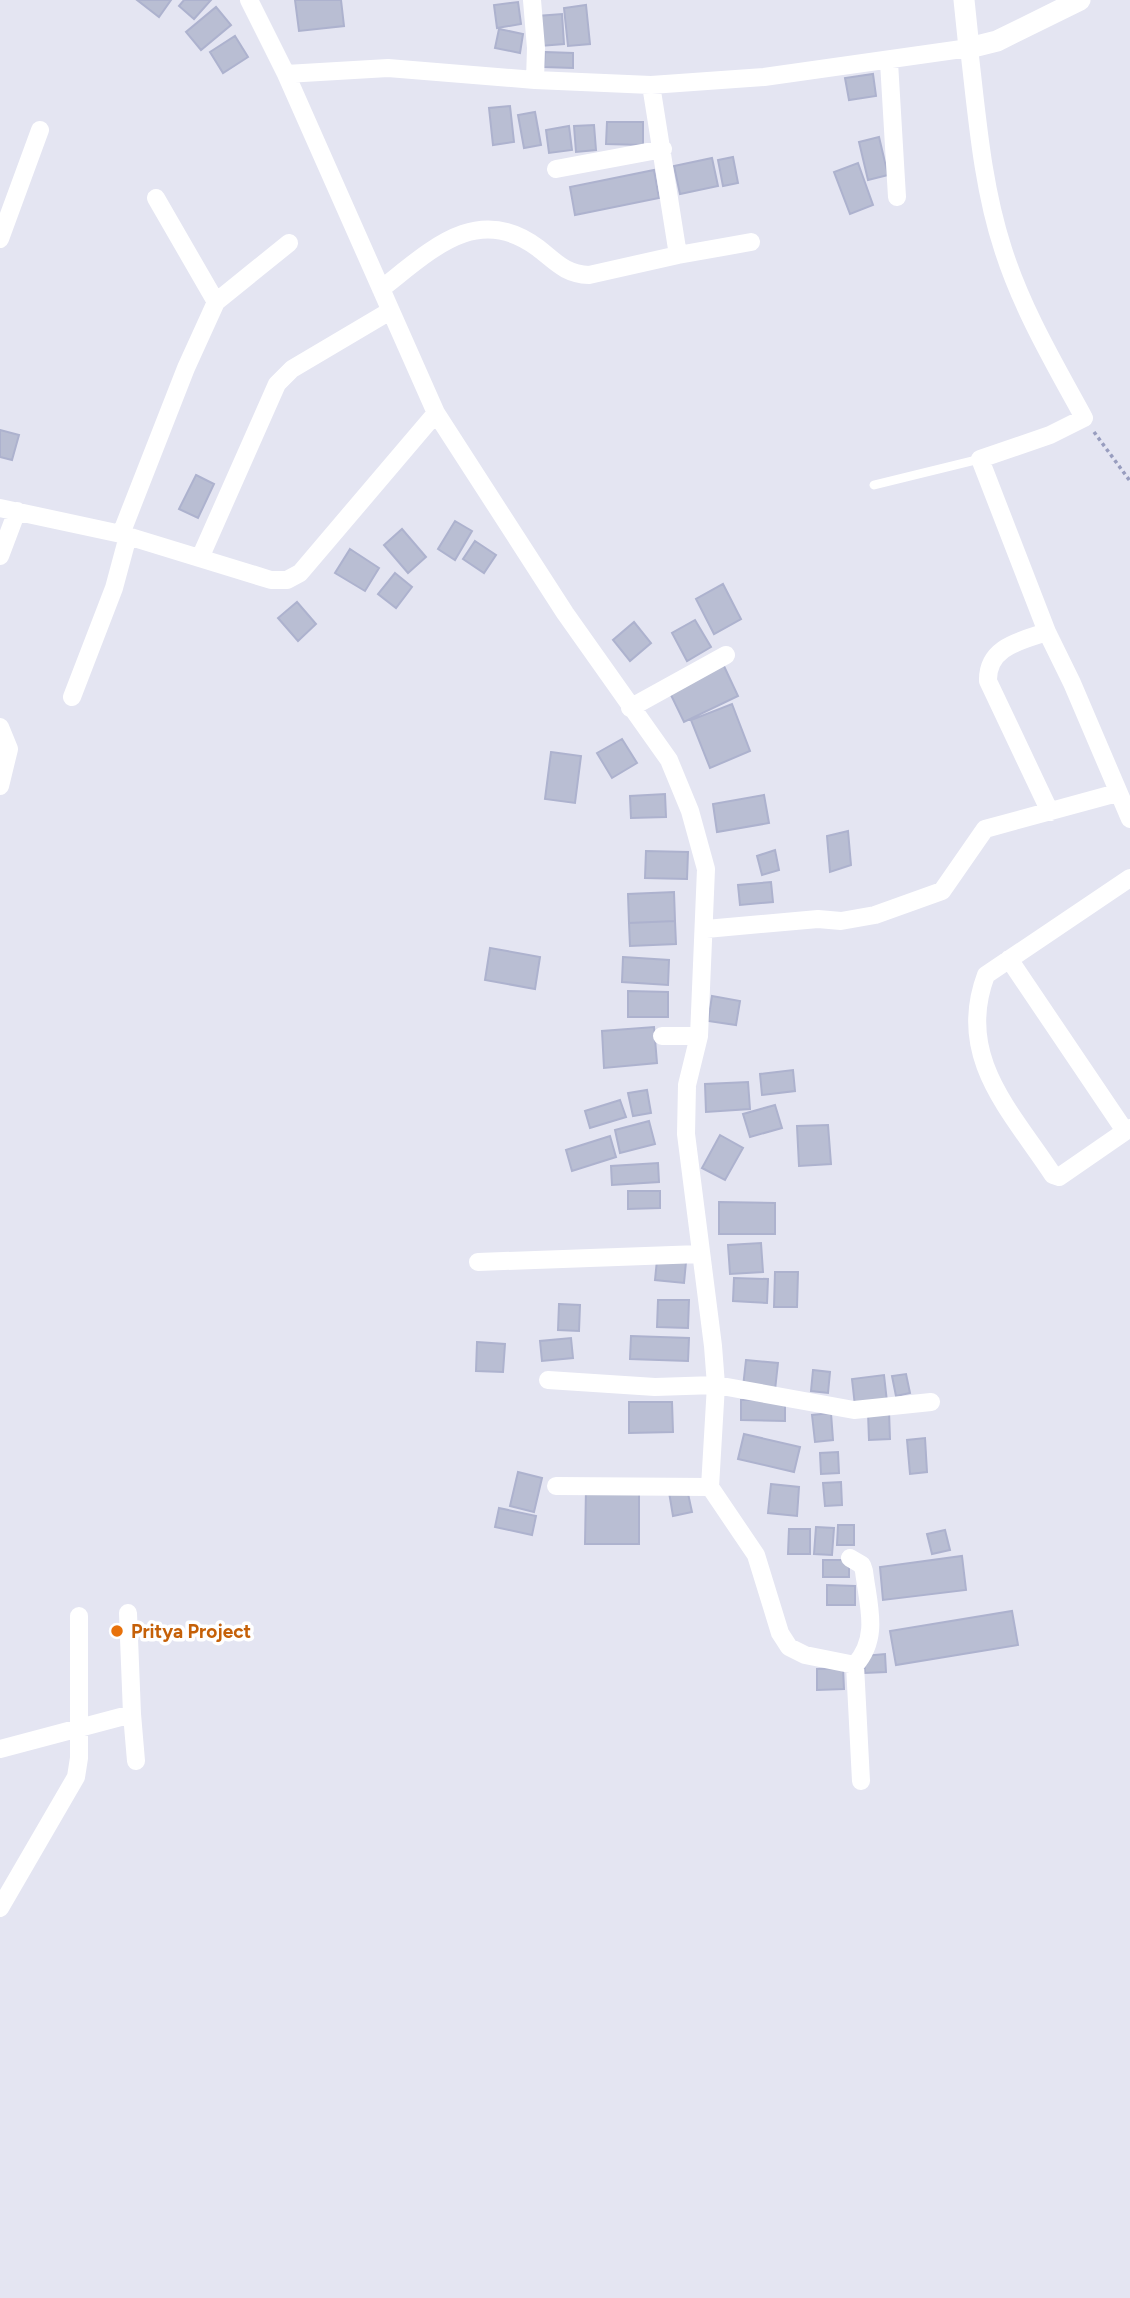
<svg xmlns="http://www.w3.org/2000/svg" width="1130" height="2298" font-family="Figtree,sans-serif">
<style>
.building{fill:#b9bed3;stroke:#adb2ce;stroke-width:2}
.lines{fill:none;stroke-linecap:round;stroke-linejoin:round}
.path{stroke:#989dbf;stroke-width:3.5;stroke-dasharray:3.5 3.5;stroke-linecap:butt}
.service{stroke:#fff;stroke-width:9}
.minor{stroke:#fff;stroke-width:18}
.tertiary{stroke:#fff;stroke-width:21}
.food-dot{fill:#e8710a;stroke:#fff;stroke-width:2.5}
.labels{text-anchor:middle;stroke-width:7;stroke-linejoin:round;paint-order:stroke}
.food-label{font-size:19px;font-weight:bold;fill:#c56008;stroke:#fff;text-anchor:start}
</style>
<rect width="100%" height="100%" fill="#e4e5f2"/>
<path class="building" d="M137 0H171L159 17Z
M184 0H211L194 19 179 6Z
M295 0H341L344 26 299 31Z
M518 2 521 24 497 28 494 5Z
M586 5 590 44 568 46 564 8Z
M216 7 231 25 201 50 186 32Z
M562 14 564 44 540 46 537 16Z
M499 29 523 34 520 53 495 48Z
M235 36 248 57 223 73 210 52Z
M545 52 573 53V68L544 67Z
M873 74 876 96 849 100 845 78Z
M510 106 514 142 493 145 489 108Z
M535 112 541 145 524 148 518 115Z
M607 122H643V145L606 144Z
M594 125 596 150 576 152 574 126Z
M569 126 572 150 549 153 546 130Z
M879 137 888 175 868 180 859 142Z
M733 157 738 183 723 186 718 160Z
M712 158 718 186 680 194 674 166Z
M858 163 873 205 850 214 834 172Z
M654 170 659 198 575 215 570 187Z
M0 430 19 435 12 460 0 457Z
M196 475 214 484 198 518 179 509Z
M455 521 472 531 455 560 438 549Z
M402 529 426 557 408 573 384 545Z
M475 541 496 555 484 573 463 559Z
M350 549 379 568 365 591 335 573Z
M395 573 412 587 396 608 378 594Z
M723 584 741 619 714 634 696 599Z
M297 602 316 624 298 641 278 618Z
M695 620 711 647 687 661 672 633Z
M634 622 651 643 630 661 613 640Z
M723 664 738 696 684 722 669 691Z
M732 704 750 751 710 768 691 720Z
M622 739 637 763 612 778 597 753Z
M551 752 581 756 575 803 545 799Z
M665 794 666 817 631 818 630 796Z
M764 795 769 823 717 832 713 804Z
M848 831 851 865 830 872 827 836Z
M775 850 779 870 762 875 757 856Z
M646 851 688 852 687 879 645 878Z
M771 882 773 902 740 905 738 885Z
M674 892 675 921 629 923 628 894Z
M675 921 676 944 630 946 629 923Z
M490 948 540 957 535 989 485 980Z
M623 957 669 960 668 985 622 982Z
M628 991 668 992V1017H628Z
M712 996 740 1001 736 1025 708 1021Z
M654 1027 657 1063 604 1068 602 1031Z
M793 1070 795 1091 762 1095 760 1074Z
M748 1082 750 1109 706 1112 705 1084Z
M647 1090 651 1113 633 1116 628 1093Z
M620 1100 626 1117 590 1128 585 1111Z
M775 1105 782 1128 750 1137 743 1114Z
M649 1121 655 1144 620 1153 615 1130Z
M828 1125 831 1164 799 1166 797 1126Z
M720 1135 743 1148 725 1180 702 1168Z
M610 1136 616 1157 572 1171 566 1150Z
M658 1163 659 1182 612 1185 611 1166Z
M628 1191H660V1208L628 1209Z
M719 1202 775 1203V1234H719Z
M761 1243 763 1272 730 1274 728 1245Z
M657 1260 686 1262 684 1283 655 1280Z
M775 1272H798L797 1307H774Z
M734 1278 768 1279 767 1303 733 1301Z
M658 1300H689L688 1328 657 1327Z
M559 1304 580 1305 579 1331 558 1330Z
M631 1336 689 1338 688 1361 630 1359Z
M571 1338 573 1358 542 1361 540 1341Z
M477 1342 505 1344 503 1372 476 1371Z
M746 1360 778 1363 775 1390 743 1387Z
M813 1370 830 1372 828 1393 811 1391Z
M906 1374 910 1393 896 1396 892 1376Z
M884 1375 887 1402 855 1406 852 1379Z
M741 1400H785V1421L741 1420Z
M629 1402H672L673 1432 629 1433Z
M889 1411 890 1439 869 1440 868 1412Z
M831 1413 833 1440 815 1442 812 1415Z
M744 1434 800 1447 794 1472 738 1459Z
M925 1438 927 1472 910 1474 907 1440Z
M838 1452 839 1473 821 1474 820 1453Z
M518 1472 542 1478 534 1512 510 1506Z
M841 1482 842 1505 825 1506 823 1483Z
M771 1484 799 1487 797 1516 768 1513Z
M586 1489H639V1544H585Z
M687 1489 692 1512 673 1516 669 1492Z
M499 1508 536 1516 532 1535 495 1527Z
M838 1525H854V1545H837Z
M816 1527 834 1528 832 1555 814 1554Z
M789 1529H810V1554H788Z
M945 1530 950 1550 932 1554 927 1534Z
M962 1556 966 1590 883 1600 880 1567Z
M823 1560H849V1577H823Z
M827 1585 855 1586V1605H827Z
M1012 1611 1018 1645 896 1665 890 1631Z
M885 1654 886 1672 865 1673 864 1656Z
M843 1668 844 1689 817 1690V1669Z"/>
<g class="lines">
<path class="path" d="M1094 432 1130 481"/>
<path class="service" d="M874 485 980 459"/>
<path class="minor" d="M249 0 286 74 436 413 565 613 669 760 690 811 706 869 699 1036 687 1085 686 1134 713 1346 716 1385 710 1487 756 1555 780 1633 789 1647 805 1655 855 1665 861 1781
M532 0 536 48 535 80
M889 62 897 197
M286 74 388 68 535 80 651 85 764 77 969 48C977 115 982 185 1003 249 1022 309 1054 363 1084 418L1050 435 980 459 1047 632 1072 683 1130 819
M651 85 678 255 751 242
M556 169 663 149
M0 239 40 130
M381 289C430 251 477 202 538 248 556 262 565 274 589 275L678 255
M216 302 289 243
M0 508 121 534 271 580H287L300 573 436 413
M121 534 186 368 216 302 156 198
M0 556 17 511
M200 558 277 384 292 369 390 311
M1047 632C1020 641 987 647 988 681L1050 812
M72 697 114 588 128 536
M630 708 726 655
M0 727 9 749 0 786
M1130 878 986 975C955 1057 1011 1111 1053 1175L1059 1177 1130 1128
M706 929 818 919 841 921 875 915 942 891 985 829 1117 793
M1009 959 1125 1131
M662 1036H699
M478 1262 700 1254
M548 1380 655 1387 716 1385 854 1410 931 1402
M556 1486 710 1487
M850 1558 862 1565 864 1571C868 1605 880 1637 855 1665
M132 1714 136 1761
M0 1749 132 1714 128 1613
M0 1908 76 1777 79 1758V1616"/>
<path class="tertiary" d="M964 0 969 48 997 41 1080 0"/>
</g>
<circle class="food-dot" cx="117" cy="1631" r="7"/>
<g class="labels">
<g class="food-label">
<text x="131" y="1638">Pritya Project</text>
</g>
</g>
</svg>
